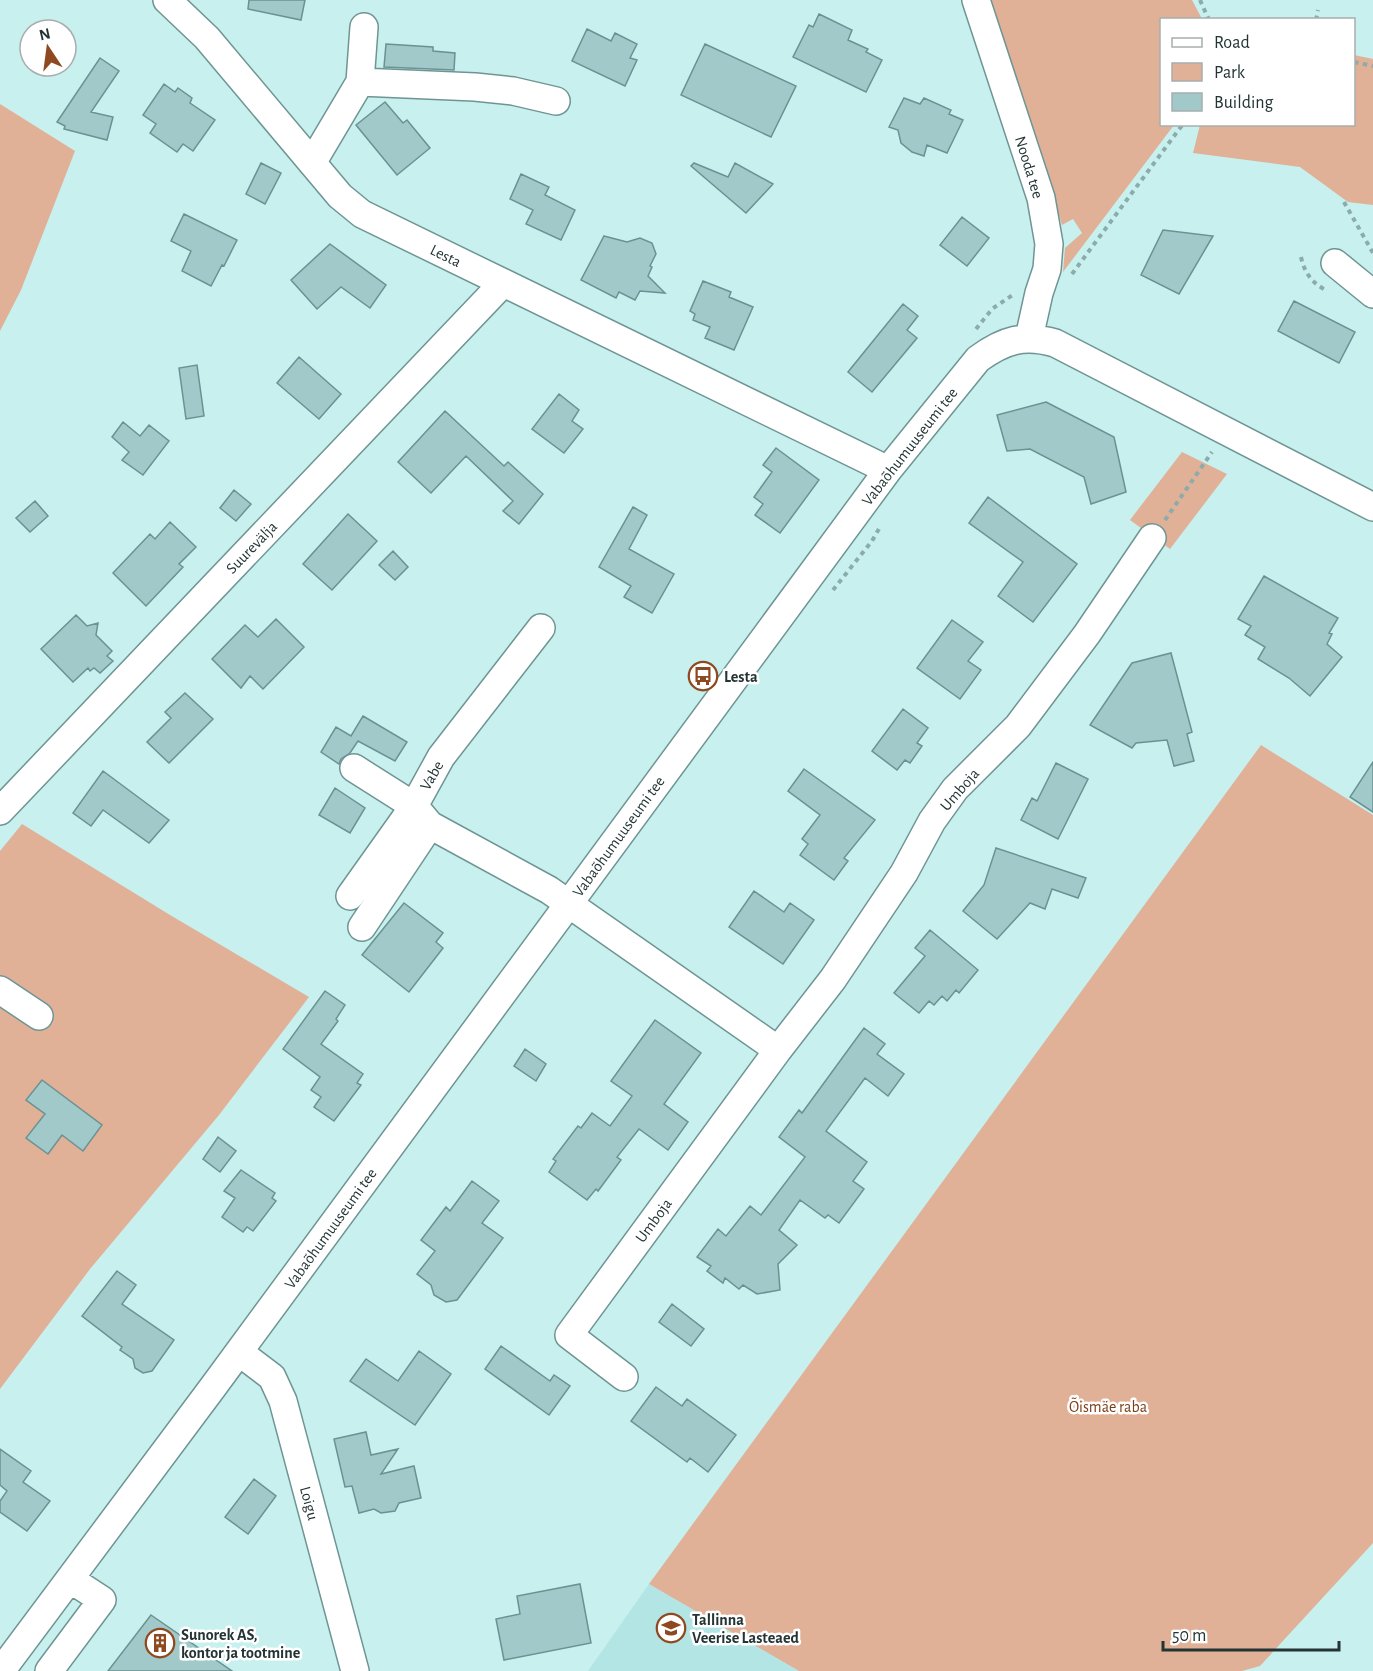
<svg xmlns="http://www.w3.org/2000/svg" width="1373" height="1671" font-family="'Alegreya Sans',sans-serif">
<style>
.built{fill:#b2e5e4}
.green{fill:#e0b097}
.building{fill:#a1c9c9;stroke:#6b9292;stroke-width:1.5}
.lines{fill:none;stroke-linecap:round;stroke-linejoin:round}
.minor-casing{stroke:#6e9594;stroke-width:30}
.path{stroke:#8cabab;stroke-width:4;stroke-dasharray:4.5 4.5;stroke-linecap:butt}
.minor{stroke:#fff;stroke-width:27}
.labels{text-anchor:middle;stroke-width:5;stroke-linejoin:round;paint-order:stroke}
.street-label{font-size:16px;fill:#243434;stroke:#fff}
.poi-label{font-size:16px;font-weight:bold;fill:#243434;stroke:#fff;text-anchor:start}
.park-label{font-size:16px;fill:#7b3d16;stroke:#fff}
</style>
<rect width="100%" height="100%" fill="#c7f0ef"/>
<path class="built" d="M649 1584 799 1671H588Z"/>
<path class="green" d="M991 0H1192L1202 19 1162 20V124L1174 125 1063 272 1065 248 1082 233 1073 219 1062 225Z
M1354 55 1373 59V205L1348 202 1300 167 1193 153 1200 125 1354 124Z
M0 104 75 151 21 290 0 331Z
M1182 452 1227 474 1170 549 1130 520Z
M1261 745 1373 815V1543L1260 1666 1242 1671H799L649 1584Z
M22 824 170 915 309 997 219 1115 90 1269 0 1389V851Z"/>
<path class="building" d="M249 0H305L301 20 248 9Z
M819 14 852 30 848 40 868 49 866 52 882 60 866 92 793 57 809 25 813 27Z
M587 29 611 41 615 33 637 44 630 58 637 60 625 86 572 61Z
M386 44 433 47V51L455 53 454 70 384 67Z
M705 44 796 86 771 137 681 95Z
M100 58 119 71 91 112 113 117 107 140 64 129 65 126 57 122Z
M164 84 175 92 178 88 192 98 190 103 215 120 193 151 183 144 177 152 150 133 156 124 143 115Z
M904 98 920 104 924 98 951 110 949 114 963 120 947 153 927 145 924 156 912 152 901 143 898 130 889 127Z
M385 102 403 123 407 120 430 148 397 175 356 125Z
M261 163 281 173 265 204 246 194Z
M694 163 728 177 735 163 773 184 746 213 691 166Z
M521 174 549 187 545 195 575 210 561 240 526 224 533 210 510 199Z
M184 214 237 240 224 266 222 265 211 286 182 271 191 251 171 241Z
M962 217 989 238 967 266 940 245Z
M1163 230 1213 236 1179 294 1141 275Z
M604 236 627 242 640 238 652 243 656 254 650 266 652 267 648 276 665 293 640 291 635 300 619 292 616 298 581 280Z
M330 244 386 285 370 308 341 287 317 309 291 280Z
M703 281 731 292 729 297 753 307 734 350 705 338 710 327 693 320 695 314 690 311Z
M1294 301 1355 332 1339 363 1278 331Z
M903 304 918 316 907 330 917 338 872 392 848 372Z
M299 357 341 394 319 419 277 383Z
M197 365 204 416 186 419 179 368Z
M559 394 579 410 572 421 583 429 564 453 532 429Z
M1046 402 1114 437 1126 492 1091 504 1084 477 1030 449 1007 451 997 415Z
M445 411 504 466 508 462 543 494 519 524 503 511 513 501 466 456 431 493 398 462Z
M123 422 140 436 149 425 169 441 143 475 122 460 129 452 112 437Z
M776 448 819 480 780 533 755 515 763 504 754 497 772 472 763 465Z
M234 490 251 504 236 521 220 508Z
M988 497 1077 564 1033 622 998 596 1023 562 969 523Z
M35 501 48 516 30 532 16 518Z
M633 507 647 515 629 549 674 574 652 613 624 597 631 586 599 567Z
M348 514 377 541 332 590 303 564Z
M170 522 196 547 179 564 183 567 146 606 113 573 150 534 155 539Z
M393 551 408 567 395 580 379 565Z
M1264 576 1338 618 1329 633 1332 634 1327 644 1342 657 1310 696 1289 678 1258 659 1265 647 1245 635 1251 626 1238 619Z
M76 615 87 626 98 623 96 635 112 651 107 656 113 661 100 673 94 668 90 671 88 668 73 682 41 649Z
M276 619 304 647 263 689 250 676 241 688 212 659 245 625 258 637Z
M952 620 983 642 968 661 981 670 960 699 917 668Z
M1171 653 1192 732 1187 734 1194 761 1174 766 1167 740 1136 743 1132 748 1090 725 1132 663Z
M185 693 213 719 169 763 147 742 171 718 165 712Z
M903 709 928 728 917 743 922 746 910 763 905 760 897 770 872 751Z
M363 716 407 742 395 761 358 741 350 753 341 759 339 764 321 752 336 727 351 736Z
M1373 762V812L1350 797Z
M1056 763 1088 779 1058 839 1021 820 1032 798 1037 801Z
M804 769 875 820 844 858 848 861 834 880 800 855 808 844 802 839 820 815 788 791Z
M103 771 169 820 149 843 103 810 91 826 73 813Z
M335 788 365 808 350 833 319 815Z
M996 848 1086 878 1078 898 1052 889 1045 909 1030 903 997 939 963 911 984 885Z
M754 891 784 912 790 903 814 920 783 964 729 927Z
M404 903 443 933 436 942 443 948 409 992 362 955Z
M930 930 978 970 959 993 956 990 947 1001 942 996 934 1005 929 1001 919 1013 894 993 925 956 915 948Z
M325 991 345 1005 336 1019 338 1021 321 1044 363 1074 357 1083 361 1085 334 1121 314 1107 321 1097 311 1090 320 1077 283 1049Z
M655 1020 701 1053 664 1104 688 1122 668 1150 639 1129 617 1157 621 1160 598 1191 596 1189 587 1200 549 1172 556 1161 553 1159 578 1126 581 1128 592 1113 610 1126 632 1096 611 1081Z
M864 1028 885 1044 877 1054 904 1074 888 1096 865 1078 826 1131 867 1162 853 1181 864 1189 839 1223 828 1215 825 1218 800 1200 779 1230 797 1245 778 1264 780 1290 757 1294 743 1285 739 1289 725 1278 723 1283 707 1271 711 1266 697 1257 718 1229 726 1236 750 1206 761 1215 805 1157 779 1137 799 1110 802 1113Z
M525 1049 546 1064 536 1081 514 1066Z
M42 1080 102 1125 83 1151 62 1135 48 1154 26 1138 45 1114 26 1100Z
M218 1137 236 1151 220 1172 203 1159Z
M241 1170 275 1193 272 1198 276 1201 253 1231 247 1227 243 1232 222 1217 235 1198 224 1191Z
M472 1181 499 1201 482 1223 503 1238 457 1300 446 1302 434 1295 431 1285 417 1274 435 1251 421 1240 446 1207 450 1211Z
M117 1271 136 1285 122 1304 174 1340 152 1371 143 1373 135 1368 133 1359 120 1350 122 1347 82 1316Z
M672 1304 704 1329 691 1346 659 1322Z
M501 1346 550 1381 554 1375 570 1386 549 1415 485 1369Z
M419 1351 451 1374 415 1425 350 1381 366 1359 398 1381Z
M656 1387 682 1406 687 1399 736 1435 708 1472 690 1458 687 1462 631 1421Z
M366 1432 371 1455 398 1449 381 1474 414 1466 421 1498 399 1503 395 1511 381 1513 374 1509 359 1513 352 1486 345 1487 334 1439Z
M0 1449 31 1471 23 1482 50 1501 27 1531 0 1512V1501L7 1491 0 1485Z
M254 1479 276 1496 248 1534 225 1517Z
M580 1584 591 1643 504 1660 496 1619 520 1614 517 1596Z
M151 1615 232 1671H108Z"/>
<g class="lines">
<g class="minor-casing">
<path id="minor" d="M167 0 207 38 340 196 362 214 888 470
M976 0 1041 198 1049 244 1047 269 1039 293 1029 338
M360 82 475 87 513 91 556 101
M312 163 360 82 364 27
M1335 263 1373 294
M541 628 441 757 414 806 430 825 549 890 778 1050
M0 811 503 283
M350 896 414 806 354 768
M362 927 430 825
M0 990 39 1016
M239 1352 272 1377 283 1401 355 1671
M624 1377 569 1335 778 1050 833 979 904 873 932 821 955 789 1018 726 1087 634 1152 538
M1 1671 213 1387 888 470 978 359C1004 340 1024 334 1055 343L1373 507
M49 1671 102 1600 70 1579"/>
</g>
<path class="path" d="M1200 0 1209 20
M1316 20 1318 10
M1354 62 1373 66
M1344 202 1373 253
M1301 257C1304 271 1311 282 1324 289
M1072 274 1183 124
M976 329 992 309 1014 294
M1165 520 1212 452
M833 590 872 541 880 527"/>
<use href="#minor" class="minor"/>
</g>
<defs>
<g id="bus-ring" transform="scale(1.5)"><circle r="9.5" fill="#fff" stroke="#8f4920" stroke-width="1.5"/><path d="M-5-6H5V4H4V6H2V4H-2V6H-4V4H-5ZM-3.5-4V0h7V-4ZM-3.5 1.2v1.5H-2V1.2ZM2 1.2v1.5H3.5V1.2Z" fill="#8f4920"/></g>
<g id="school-ring" transform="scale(1.5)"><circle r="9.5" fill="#fff" stroke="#8f4920" stroke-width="1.5"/><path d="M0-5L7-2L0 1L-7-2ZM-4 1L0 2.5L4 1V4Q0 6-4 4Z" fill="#8f4920"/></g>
<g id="building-ring" transform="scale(1.5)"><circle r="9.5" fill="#fff" stroke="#8f4920" stroke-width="1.5"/><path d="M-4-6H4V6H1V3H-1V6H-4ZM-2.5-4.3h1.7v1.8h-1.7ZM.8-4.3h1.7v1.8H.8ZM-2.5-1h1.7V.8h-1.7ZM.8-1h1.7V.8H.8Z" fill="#8f4920"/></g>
</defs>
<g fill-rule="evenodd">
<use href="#bus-ring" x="703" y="676"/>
<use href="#school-ring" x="671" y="1628"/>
<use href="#building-ring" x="160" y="1643"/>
</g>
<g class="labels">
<g class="street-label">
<text transform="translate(1030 167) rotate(73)" y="6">Nooda tee</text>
<text transform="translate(446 255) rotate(26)" y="6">Lesta</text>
<text transform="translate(909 446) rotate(-52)" y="6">Vabaõhumuuseumi tee</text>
<text transform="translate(251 547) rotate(-46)" y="6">Suurevälja</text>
<text transform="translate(431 775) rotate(-60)" y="6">Vabe</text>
<text transform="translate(959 789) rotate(-49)" y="6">Umboja</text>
<text transform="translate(618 836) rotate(-54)" y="6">Vabaõhumuuseumi tee</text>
<text transform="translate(653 1220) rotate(-54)" y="6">Umboja</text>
<text transform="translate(330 1228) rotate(-54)" y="6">Vabaõhumuuseumi tee</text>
<text transform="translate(310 1503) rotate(75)" y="6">Loigu</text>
</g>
<g class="poi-label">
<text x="724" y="682">Lesta</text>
<text x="692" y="1625">Tallinna<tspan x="692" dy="18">Veerise Lasteaed</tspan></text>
<text x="181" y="1640">Sunorek AS,<tspan x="181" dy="18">kontor ja tootmine</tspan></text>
</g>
<g class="park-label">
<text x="1108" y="1412">Õismäe raba</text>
</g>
</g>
<rect x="1160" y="18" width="195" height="108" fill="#ffffff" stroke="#a7aeae" stroke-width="1.5"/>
<rect x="1172" y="38" width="30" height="9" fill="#ffffff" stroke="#a7aeae" stroke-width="1.5"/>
<text x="1214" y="48" font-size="18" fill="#243434">Road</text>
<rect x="1172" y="63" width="30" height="18" fill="#e0b097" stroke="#a7aeae" stroke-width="1.5"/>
<text x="1214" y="78" font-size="18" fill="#243434">Park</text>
<rect x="1172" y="93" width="30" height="18" fill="#a1c9c9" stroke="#a7aeae" stroke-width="1.5"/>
<text x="1214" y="108" font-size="18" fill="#243434">Building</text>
<g transform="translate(48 48) rotate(347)"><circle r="28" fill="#ffffff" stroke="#a7aeae" stroke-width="1.5"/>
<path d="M0-4.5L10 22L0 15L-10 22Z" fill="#8f4920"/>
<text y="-9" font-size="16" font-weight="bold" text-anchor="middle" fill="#243434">N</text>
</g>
<path d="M1163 1641v9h176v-9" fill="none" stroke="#243434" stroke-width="3"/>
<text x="1172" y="1641" font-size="18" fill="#243434" stroke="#ffffff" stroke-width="4.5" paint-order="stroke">50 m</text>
</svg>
